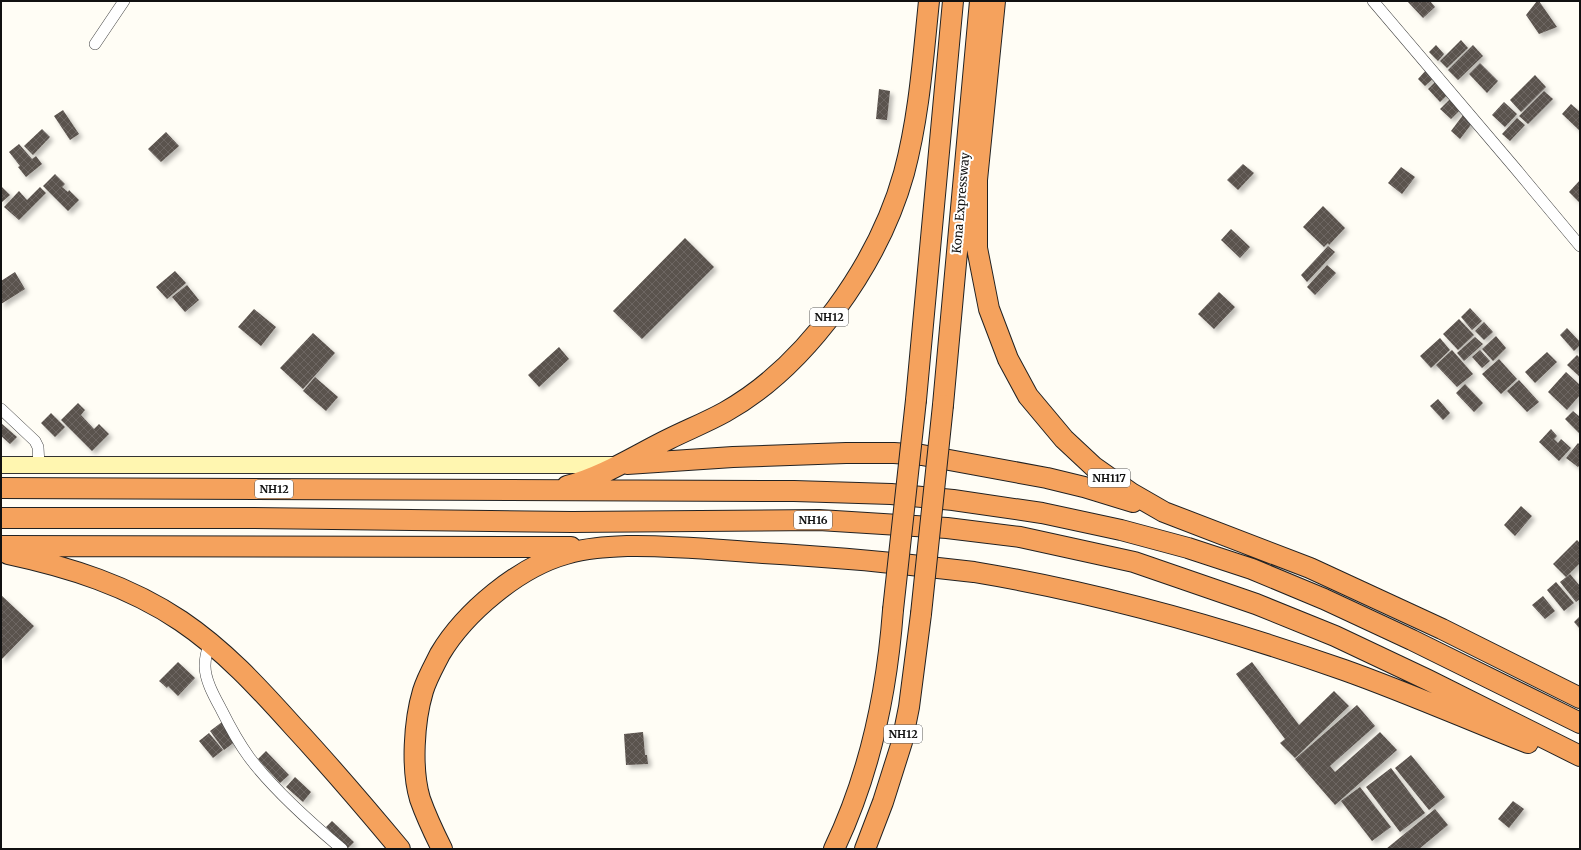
<svg xmlns="http://www.w3.org/2000/svg" width="1581" height="850" font-family="Merriweather,serif">
<style>
.building{fill:url(#building-cross-hatch);filter:url(#shadow)}
.lines{fill:none;stroke-linecap:round;stroke-linejoin:round}
.street-casing{stroke:#444;stroke-width:12}
.secondary-casing{stroke:#333;stroke-width:18}
.highway-casing{stroke:#222;stroke-width:22}
.street{stroke:#fff;stroke-width:11}
.secondary{stroke:#fff6b0;stroke-width:16}
.highway{stroke:#f5a25d;stroke-width:20}
.highway-bridge-casing{stroke:#222;stroke-width:22;stroke-linecap:butt}
.highway-bridge{stroke:#f5a25d;stroke-width:20}
.labels{text-anchor:middle;stroke-width:4;stroke-linejoin:round;paint-order:stroke}
.shield{fill:#fff;stroke:#585858;stroke-width:1}
.shield-label{font-size:11px;font-weight:bold;fill:#111}
.street-label{font-size:12px;fill:#111;stroke:#fff}
</style>
<defs>
<pattern id="building-cross-hatch" width="8" height="8" patternUnits="userSpaceOnUse"><rect width="8" height="8" fill="#5a524d"/><path d="M0 0l8 8M0 8l8-8" fill="none" stroke="#6d6662"/></pattern>
<filter id="shadow"><feDropShadow dx="3.5" dy="3.5" stdDeviation="2" flood-color="#0004"/></filter>
</defs>
<rect width="100%" height="100%" fill="#fffdf5"/>
<path class="building" d="M1407 1H1430L1435 7 1423 18Z
M1537 1H1539L1557 27 1539 34 1526 15Z
M1461 40 1468 48 1447 68 1440 61Z
M1436 45 1444 54 1438 61 1429 52Z
M1473 45 1483 56 1458 80 1448 70Z
M1480 63 1498 81 1487 93 1469 74Z
M1427 69 1435 77 1425 86 1418 79Z
M1535 75 1546 87 1521 112 1510 100Z
M1437 80 1449 93 1440 102 1428 89Z
M879 89 890 91 887 120 876 119Z
M1544 91 1553 99 1528 124 1519 116Z
M1451 98 1461 109 1451 119 1440 109Z
M1504 102 1517 114 1505 127 1492 115Z
M1571 104 1580 112V131L1562 114Z
M63 110 79 134 70 140 54 116Z
M1463 115 1473 122 1460 139 1451 131Z
M1517 118 1525 125 1510 141 1502 134Z
M42 129 50 137 33 155 24 146Z
M166 132 179 146 161 162 148 149Z
M19 144 32 159 36 156 42 164 26 177 18 167 20 166 9 152Z
M1243 164 1254 173 1238 190 1227 180Z
M1401 167 1415 177 1402 194 1388 183Z
M55 174 65 184 62 187 68 192 69 190 79 200 68 211 43 186Z
M1580 180V203L1569 192Z
M1 186 10 195 2 202 1 200Z
M40 187 46 193 19 220 4 207 19 191 27 200Z
M1323 206 1345 228 1329 245 1328 243 1324 247 1303 227Z
M1231 229 1250 247 1240 258 1221 240Z
M685 238 714 267 642 339 613 311Z
M1328 246 1335 252 1307 282 1301 275Z
M1327 265 1336 273 1315 295 1307 287Z
M175 271 186 283 167 299 156 287Z
M15 272 25 289 1 304V281Z
M187 285 199 300 185 312 172 297Z
M1219 292 1235 307 1214 329 1198 314Z
M1470 308 1482 321 1472 330 1461 317Z
M254 309 276 327 261 346 238 327Z
M1459 319 1474 335 1458 350 1443 334Z
M1484 322 1493 332 1484 340 1475 331Z
M1567 328 1580 342V345L1574 351 1560 335Z
M313 333 335 353 303 389 280 368Z
M1496 336 1506 348 1493 361 1482 349Z
M1475 337 1483 344 1464 361 1457 353Z
M1440 338 1450 350 1431 368 1420 356Z
M559 347 569 359 539 387 528 375Z
M1452 350 1473 374 1457 387 1436 365Z
M1480 350 1490 361 1482 368 1472 357Z
M1547 352 1557 362 1535 383 1525 372Z
M1577 355 1580 358V377L1567 365Z
M1499 359 1517 379 1501 394 1482 374Z
M1566 372 1580 385V395L1567 410 1548 392Z
M315 377 338 397 326 411 303 391Z
M1519 380 1539 402 1527 412 1507 391Z
M1465 384 1483 403 1474 412 1456 393Z
M1438 399 1450 413 1443 420 1430 406Z
M78 403 85 410 81 415 94 429 99 424 109 434 92 451 61 420Z
M1573 411 1580 417V434L1565 419Z
M51 413 65 427 55 437 41 423Z
M1 423 17 437 10 444 1 436Z
M1551 429 1557 436 1554 439 1558 443 1561 439 1571 448 1559 461 1539 442Z
M1578 443 1580 445V465L1578 467 1566 458Z
M1521 506 1532 516 1515 536 1504 525Z
M1577 540 1580 543V563L1566 577 1553 564Z
M1570 574 1580 586V599L1576 602 1560 582Z
M1556 582 1574 603 1564 611 1547 590Z
M1 595 34 626 1 660Z
M1543 596 1555 611 1545 619 1532 605Z
M1580 616V629L1574 622Z
M178 662 195 678 178 696 168 686 167 688 159 681Z
M1252 662 1299 725 1334 691 1349 706 1295 758 1280 743 1285 739 1236 674Z
M1357 705 1375 726 1330 766 1335 772 1380 732 1397 750 1335 805 1295 759Z
M222 722 236 741 224 750 210 731Z
M643 732 645 755H647L648 764 626 765 624 734Z
M209 733 223 750 213 758 199 741Z
M266 751 289 775 280 783 258 759Z
M1411 755 1445 797 1429 810 1395 768Z
M1391 768 1425 813 1400 832 1366 787Z
M295 777 311 792 303 802 286 787Z
M1360 787 1391 827 1372 841 1341 801Z
M1513 801 1524 809 1509 828 1498 819Z
M1435 809 1448 825 1419 849H1386Z
M332 821 354 842 348 848 326 827Z"/>
<g class="lines">
<g class="street-casing">
<path id="street" d="M1373 1 1515 168 1580 246
M95 44 124 1
M1 409 35 441 38 447 39 465
M210 642C207 650 205 657 205 666 205 680 214 696 221 709 229 725 238 742 249 757 273 789 311 823 342 849"/>
</g>
<g class="secondary-casing">
<path id="secondary" d="M1 465H617"/>
</g>
<g class="highway-casing">
<path id="highway" d="M995 1 977 180V248L989 309 1008 359 1028 396 1064 439 1094 467 1131 493 1164 512 1310 568 1442 629 1580 698
M916 400 953 1
M943 405 980 1
M627 464 733 457 846 453H894L922 455 1047 478 1084 487 1133 502
M567 486C603 477 636 455 669 439 687 430 707 422 725 412 807 366 879 263 904 173 919 117 923 59 929 1
M1 488 794 491 891 494 953 500 1042 513 1121 530 1188 548 1252 569 1324 599 1412 640 1580 723
M1 518H252L572 522 819 520 947 528 1020 537 1134 562 1256 604 1335 636 1428 680 1580 756
M1 546 571 547
M8 554C69 567 129 586 181 621 224 650 258 687 293 726 330 766 365 807 400 849
M442 849C434 833 426 816 420 799 411 769 414 721 423 691 427 678 434 666 440 654 465 612 519 567 566 554 586 548 606 547 627 546 673 545 718 550 763 553 816 556 868 560 920 566 938 568 956 570 974 572 1100 593 1224 628 1344 670 1406 692 1467 719 1528 743
M834 849C870 774 887 692 893 610
M865 849 883 802 902 742 909 707 921 614"/>
</g>
<use href="#street" class="street"/>
<use href="#secondary" class="secondary"/>
<use href="#highway" class="highway"/>
<g class="highway-bridge-casing">
<path id="highway-bridge" d="M893 610 916 400
M921 614 943 405"/>
</g>
<use href="#highway-bridge" class="highway-bridge"/>
</g>
<g class="labels">
<g class="shield">
<rect x="810" y="308" width="38" height="18" rx="3"/>
<rect x="1088" y="469" width="42" height="18" rx="3"/>
<rect x="255" y="480" width="38" height="18" rx="3"/>
<rect x="794" y="511" width="38" height="18" rx="3"/>
<rect x="884" y="725" width="38" height="18" rx="3"/>
</g>
<g class="shield-label">
<text x="829" y="321">NH12</text>
<text x="1109" y="482">NH117</text>
<text x="274" y="493">NH12</text>
<text x="813" y="524">NH16</text>
<text x="903" y="738">NH12</text>
</g>
<g class="street-label">
<text transform="translate(961 203) rotate(-85)" y="4">Kona Expressway</text>
</g>
</g>
<rect width="1581" height="850" fill="none" stroke="#111111" stroke-width="4"/>
</svg>
